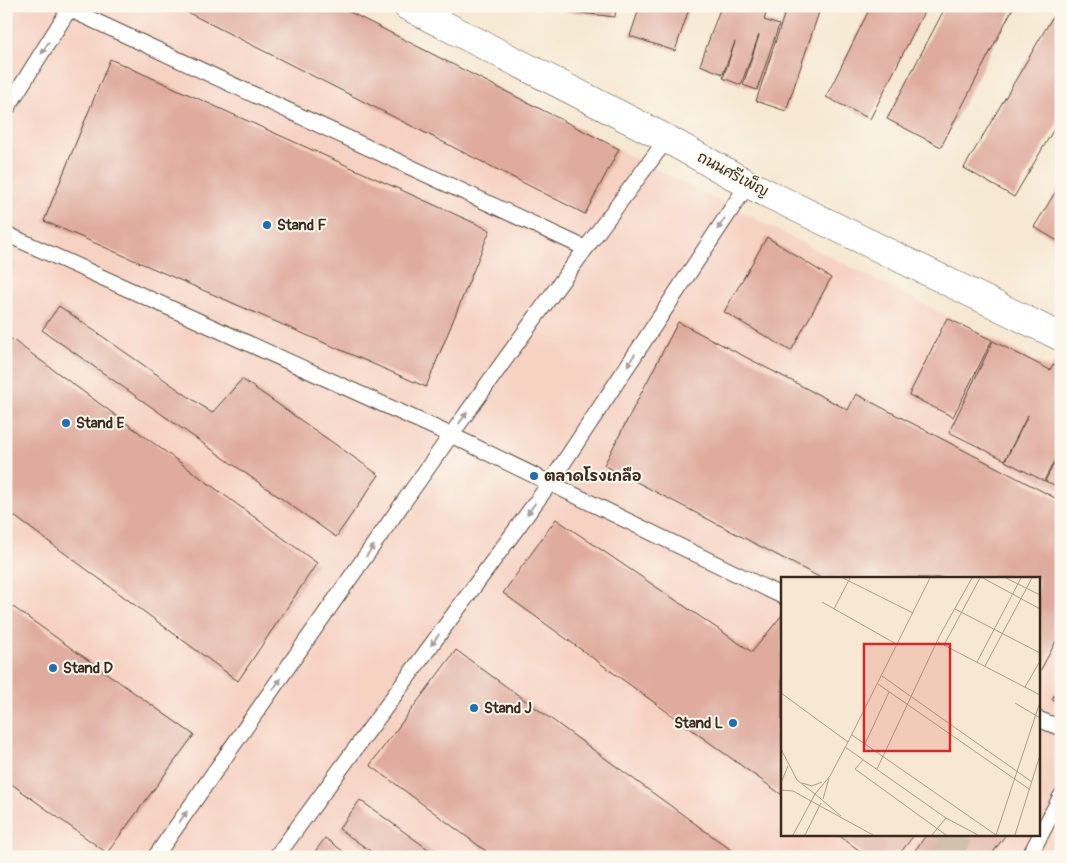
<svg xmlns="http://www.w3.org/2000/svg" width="1067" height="863" font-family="Pangolin,'Playpen Sans Thai',sans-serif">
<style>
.built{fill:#f6d2c3;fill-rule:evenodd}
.building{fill:#dfab9e}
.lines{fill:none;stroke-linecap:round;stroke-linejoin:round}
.street-tunnel{stroke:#d1c2ae;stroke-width:28;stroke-dasharray:28 14;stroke-linecap:butt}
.lane-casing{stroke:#574639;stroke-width:17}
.secondary-casing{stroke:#574639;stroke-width:29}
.lane{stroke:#fff;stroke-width:15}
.secondary{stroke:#fff;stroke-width:28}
.oneway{fill:#a79f9a}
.poi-dot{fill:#1f6fb2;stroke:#fbf7ec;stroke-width:2}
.labels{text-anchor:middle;stroke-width:4;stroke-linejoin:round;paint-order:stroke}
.street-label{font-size:15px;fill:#3b2a1e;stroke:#fbf7ec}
.poi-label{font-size:15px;font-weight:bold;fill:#3b2a1e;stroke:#fbf7ec;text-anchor:start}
.inset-road{fill:none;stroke:#ab9c8a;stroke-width:1}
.view{fill:#d62828;fill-opacity:0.15;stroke:#d62828;stroke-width:2.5}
.inset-edge{fill:none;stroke:#3b2a1e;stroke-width:2.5}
</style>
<rect width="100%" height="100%" fill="#fbf7ec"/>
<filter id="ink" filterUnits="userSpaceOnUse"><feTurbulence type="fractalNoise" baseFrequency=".02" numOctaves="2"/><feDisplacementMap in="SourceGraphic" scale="10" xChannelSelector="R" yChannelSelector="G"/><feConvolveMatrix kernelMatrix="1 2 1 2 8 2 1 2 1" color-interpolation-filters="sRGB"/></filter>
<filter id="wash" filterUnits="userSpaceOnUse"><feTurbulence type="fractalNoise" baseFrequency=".0096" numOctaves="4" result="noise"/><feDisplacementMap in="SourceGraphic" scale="20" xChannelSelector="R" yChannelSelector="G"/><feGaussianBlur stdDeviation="1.12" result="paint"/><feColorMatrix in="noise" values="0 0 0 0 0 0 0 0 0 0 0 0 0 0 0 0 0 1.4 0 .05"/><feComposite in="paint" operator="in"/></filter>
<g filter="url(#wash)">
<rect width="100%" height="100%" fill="#f6e8d2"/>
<path class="built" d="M6 6H332L1061 373V857H6ZM782 578H1038V834H782Z"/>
<g id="blocks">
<path class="building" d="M175 6H338L619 149 585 214Z
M564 6H616L615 17 564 11Z
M640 6H690L675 51 630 36Z
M721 6H736L746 10 747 6H763L768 8 764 20 779 25 757 90 743 85 759 35 741 85 723 78 735 42 723 74 700 65Z
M787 6H821L786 111 756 101Z
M871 6H927L870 119 826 97Z
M946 6H1014L941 147 887 119Z
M1059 6H1061V117L1014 197 964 168Z
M110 59 490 230 426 387 44 221Z
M1061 183V243L1034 227Z
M767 237 831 278 791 351 724 312Z
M59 306 212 413 242 379 379 475 336 537 42 330Z
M947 318 992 340 953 417 909 395Z
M678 322 848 410 856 394 1061 501V632L1038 675V578H821L604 465Z
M6 335 317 563 238 681 6 510Z
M993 341 1050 370 1053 364 1061 368V447L1044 481 1005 461 1028 415 1005 460 949 432Z
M1061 450V488L1045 481Z
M556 519 752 652 782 615V795L503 593Z
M6 602 194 735 107 853 6 780Z
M456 650 741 857H494L370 765Z
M1061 684V704L1052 699Z
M360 800 439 857H379L339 829Z
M837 834H915L897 857H868Z
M927 834H1006L990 857H910Z
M325 838 351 857H311Z"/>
</g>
</g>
<g filter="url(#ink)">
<use href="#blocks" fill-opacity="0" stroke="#574639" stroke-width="1"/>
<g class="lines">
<path class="street-tunnel" d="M944 857 960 834"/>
<g class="lane-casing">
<path id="lane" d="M69 9 585 248
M6 110 71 6
M6 234 451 435 782 596
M1038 719 1061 728
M155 857C324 616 490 374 667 139
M276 857 550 483 748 184
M1029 857 1061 796"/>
</g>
<g class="secondary-casing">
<path id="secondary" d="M407 6 667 139 748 184 1061 337"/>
</g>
<use href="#lane" class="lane"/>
<use href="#secondary" class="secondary"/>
</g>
<defs><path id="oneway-solid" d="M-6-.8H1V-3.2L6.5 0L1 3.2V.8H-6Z" transform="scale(1.25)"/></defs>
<g class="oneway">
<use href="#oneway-solid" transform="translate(45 48) rotate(122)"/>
<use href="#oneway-solid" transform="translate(721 224) rotate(123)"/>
<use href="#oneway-solid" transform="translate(631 360) rotate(123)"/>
<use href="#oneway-solid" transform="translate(463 418) rotate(-54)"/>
<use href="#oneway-solid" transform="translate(531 509) rotate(126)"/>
<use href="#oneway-solid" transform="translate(370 551) rotate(-55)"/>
<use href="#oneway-solid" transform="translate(435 640) rotate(126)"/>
<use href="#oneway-solid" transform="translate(277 684) rotate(-55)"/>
<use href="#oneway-solid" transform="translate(183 817) rotate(-55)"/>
</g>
</g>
<g class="poi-dot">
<circle cx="267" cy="225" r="5"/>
<circle cx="66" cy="423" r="5"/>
<circle cx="534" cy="476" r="5"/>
<circle cx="53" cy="668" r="5"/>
<circle cx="474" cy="708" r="5"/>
<circle cx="733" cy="723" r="5"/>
</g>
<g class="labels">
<g class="street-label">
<text transform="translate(733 174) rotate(28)" y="5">ถนนศรีเพ็ญ</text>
</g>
<g class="poi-label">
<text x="277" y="230">Stand F</text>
<text x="76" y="428">Stand E</text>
<text x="544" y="481">ตลาดโรงเกลือ</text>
<text x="63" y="673">Stand D</text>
<text x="484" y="713">Stand J</text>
<text x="723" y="728" text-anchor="end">Stand L</text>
</g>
</g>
<g transform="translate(781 577)">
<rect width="259" height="259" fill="#f6e8d2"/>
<path class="inset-road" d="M62 1 132 36M202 1 259 32M225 1 259 18M41 25 117 68M53 32 69 1M174 32 259 76M157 65 259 118M163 68 199 1M196 85 240 1M204 89 251 1M101 99 251 205M97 107 248 212M244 110 259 84M0 116 67 165M234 126 259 141M71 158 215 258M84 167 108 115M64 170 165 241 197 258M0 172 16 203 34 217 49 199 67 165 149 1M82 183 74 192 165 258M96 192 159 58 191 1M0 206 7 189M21 206 31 209 41 205M0 213 12 214 30 224M42 222 48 201M30 224 92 258M12 258 34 217 60 239M24 258 40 226M151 258 165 241M215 258 259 125M234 258 259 178"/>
<path class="view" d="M83 67H169V174H83Z"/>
<rect width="259" height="259" class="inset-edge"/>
</g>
<rect width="1067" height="863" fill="none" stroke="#fbf7ec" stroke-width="25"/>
</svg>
